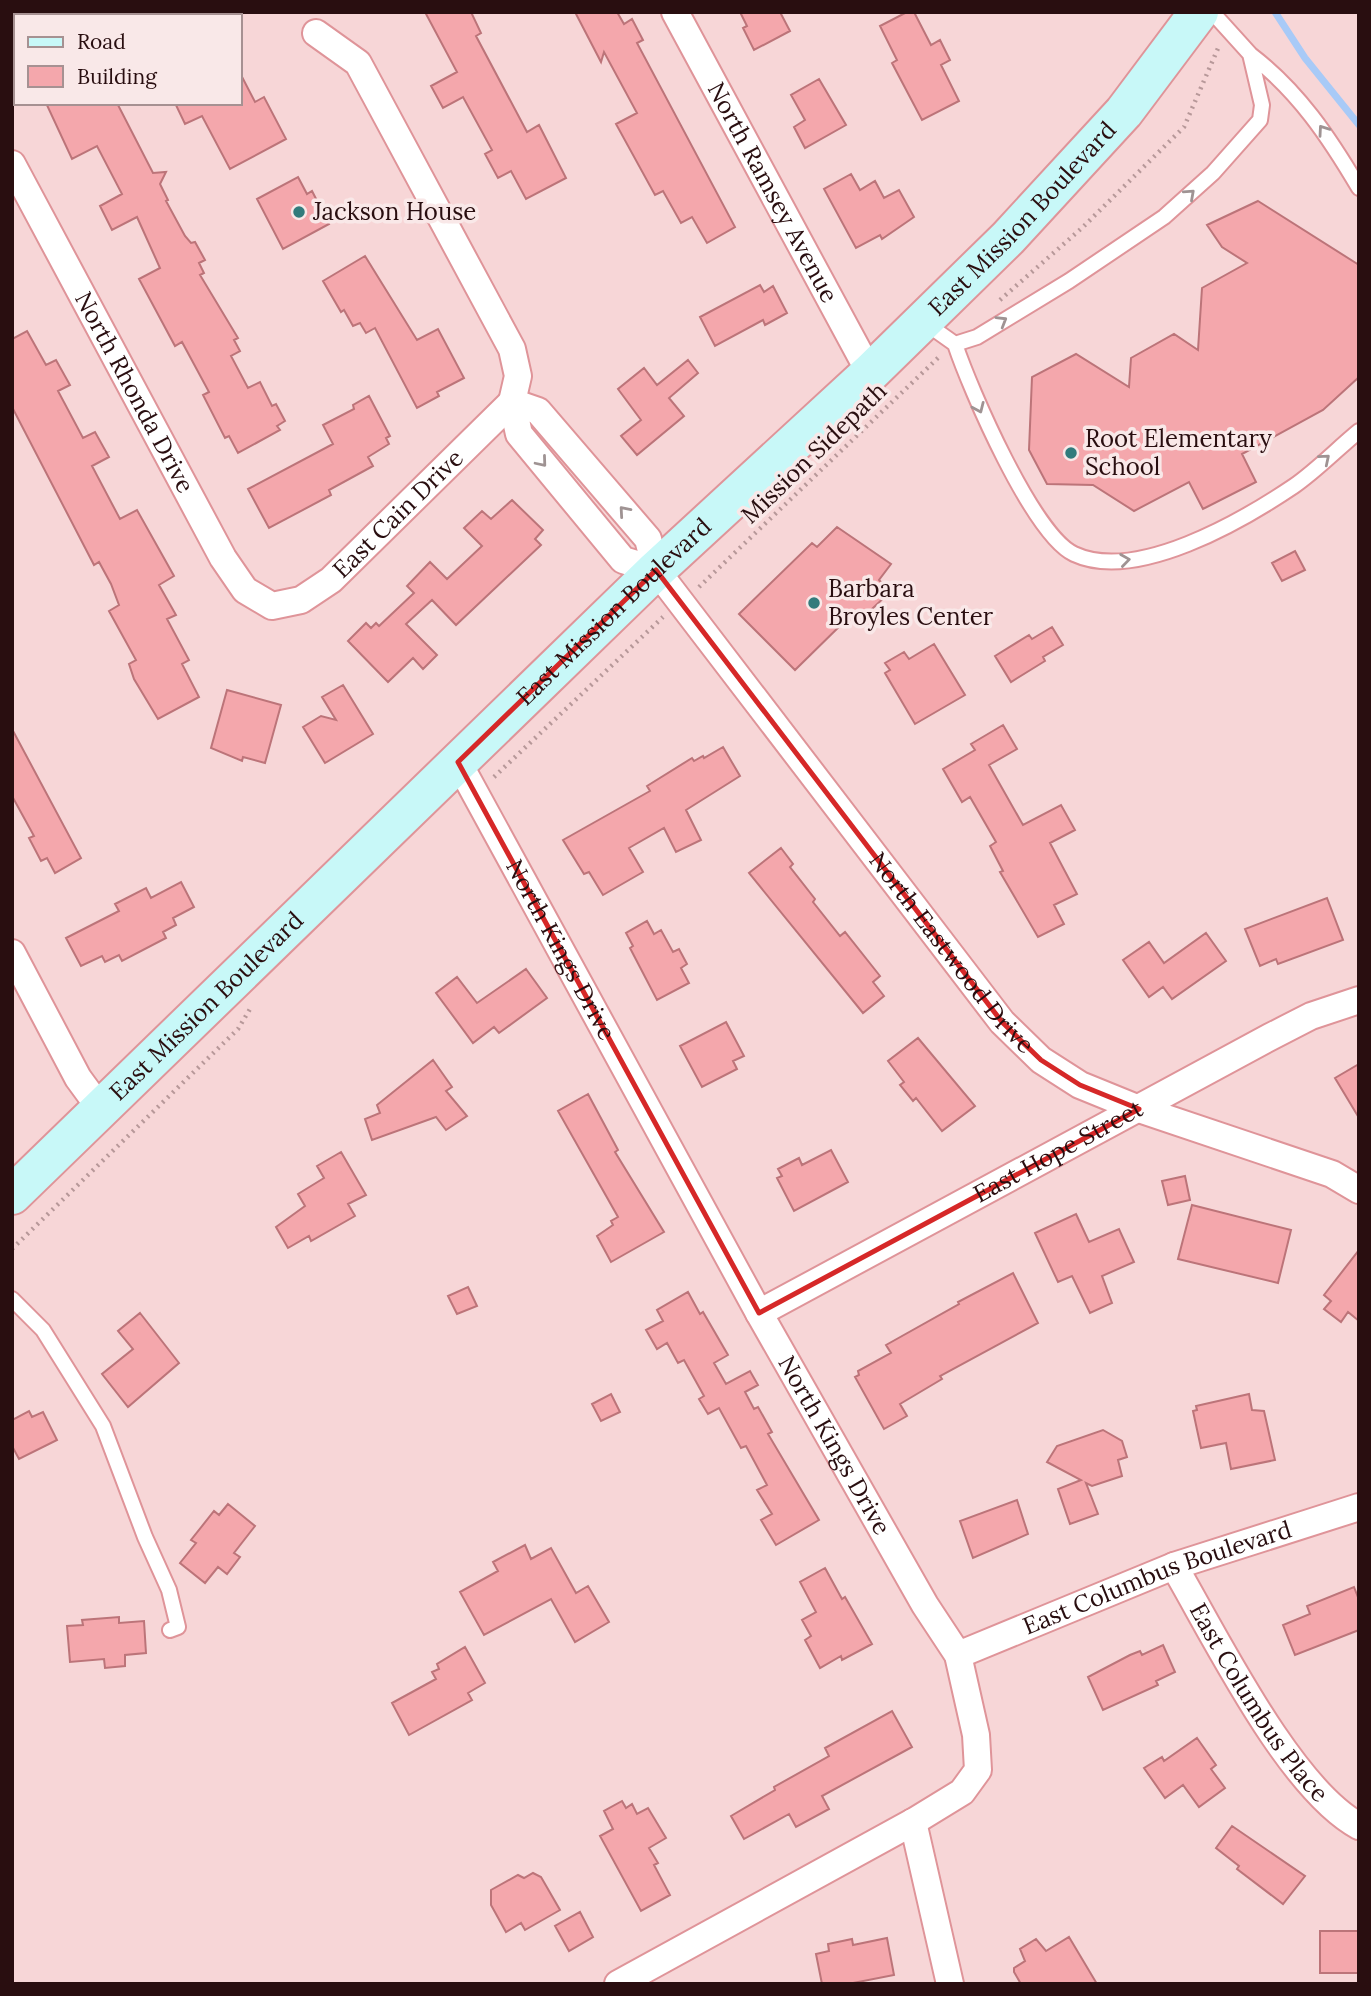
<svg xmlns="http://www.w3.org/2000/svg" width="1371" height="1996" font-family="Lora,serif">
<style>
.water{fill:#a8caf7}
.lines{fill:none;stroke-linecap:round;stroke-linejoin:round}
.stream{stroke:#a8caf7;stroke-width:7}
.building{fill:#f4a7ac;stroke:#bc7479;stroke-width:2}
.lane-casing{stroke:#df9499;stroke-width:18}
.street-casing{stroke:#df9499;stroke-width:30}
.secondary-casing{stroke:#df9499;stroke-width:42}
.path{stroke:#b79899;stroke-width:4.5;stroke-dasharray:2 5;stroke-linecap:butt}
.lane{stroke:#fff;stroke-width:14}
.street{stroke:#fff;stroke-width:26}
.secondary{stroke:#c8f8f8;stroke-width:38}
.oneway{stroke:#9f9393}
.marked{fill:none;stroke:#d62828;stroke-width:5;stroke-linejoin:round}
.poi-dot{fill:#327b7c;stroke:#f9e8e8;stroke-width:2.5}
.labels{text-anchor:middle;stroke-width:7;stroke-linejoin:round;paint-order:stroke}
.street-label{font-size:24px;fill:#290e10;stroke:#f9e8e8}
.poi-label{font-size:24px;fill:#290e10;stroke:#f9e8e8;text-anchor:start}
</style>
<rect width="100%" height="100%" fill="#f7d6d7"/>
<path class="water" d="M12 12H170L169 16H16V55L12 56Z"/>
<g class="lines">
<path class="stream" d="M1275 12 1305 58 1359 125"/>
</g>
<path class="building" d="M425 12H471L481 33 476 36 527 132 539 125 566 178 526 199 511 171 498 178 485 154 492 150 463 97 443 108 431 86 457 72Z
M575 12H617L624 24 632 19 643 40 637 43 735 227 707 243 692 217 681 223 663 191 655 195 616 124 637 113 604 52 601 62Z
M740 12H780L790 31 754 50 743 28 747 26Z
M907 12H914L931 45 940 40 950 60 941 65 959 101 922 120 892 63 897 60 880 26Z
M240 73 255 102 264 97 286 139 230 169 202 116 185 124 175 103H240Z
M819 79 846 125 805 148 794 127 805 120 791 95Z
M46 103H117L153 173 166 172 160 184 168 200 166 201 185 236 191 243 195 242 205 260 199 263 204 273 200 275 238 338 234 340 240 351 231 356 248 388 260 382 272 406 276 404 285 421 277 426 280 430 238 453 229 436 225 438 203 395 209 392 182 342 175 346 139 279 160 268 137 217 112 230 100 206 122 194 97 146 72 159Z
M851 174 860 190 875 181 884 198 899 190 914 217 882 239 880 235 856 248 824 189Z
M298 177 307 194 312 191 329 224 283 249 257 199Z
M1258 201 1359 265V377L1323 410 1242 454 1256 482 1203 509 1189 482 1134 511 1093 485 1047 484 1029 450 1032 377 1076 354 1129 387 1131 358 1174 334 1198 350 1202 288 1247 263 1222 247 1207 225Z
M365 256 417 340 438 329 464 378 437 392 439 396 417 408 375 328 366 333 360 323 353 326 344 310 341 312 323 281Z
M760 285 764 292 773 286 787 313 765 325 763 320 715 346 700 317Z
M27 331 46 365 56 360 70 385 58 391 83 438 95 432 109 457 92 466 120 519 137 510 174 576 159 585 176 615 167 619 189 660 182 664 199 697 158 719 134 679 129 664 136 660 109 611 119 605 111 584 99 562 94 565 12 407V339Z
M688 360 698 373 669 398 684 416 637 455 621 436 641 420 618 389 644 368 657 385Z
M369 396 390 436 386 438 389 444 368 457 373 466 329 490 331 495 269 528 248 489 333 444 323 425 354 409 353 405Z
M512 500 543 530 535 539 541 545 456 625 432 600 406 624 437 655 423 669 413 658 388 682 348 641 366 623 371 628 376 623 379 626 414 593 407 586 430 562 447 579 482 546 464 528 482 511 491 519Z
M837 527 891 564 879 580 890 592 855 625 848 618 795 670 739 614 812 543 817 547Z
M1295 551 1305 570 1282 581 1272 563Z
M1052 627 1063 645 1043 657 1045 661 1011 682 995 656 1029 635 1032 639Z
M934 644 965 695 915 724 885 673 890 670 885 663 904 652 909 659Z
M343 685 373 734 325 763 303 727 321 716 336 720 322 697Z
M227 690 281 705 265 763 243 757 242 761 211 748Z
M1003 725 1017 749 989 765 1023 825 1061 805 1075 830 1050 843 1077 894 1054 905 1064 924 1038 937 1000 872 1003 871 990 846 996 842 970 797 962 802 943 769 975 750 971 744Z
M12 729 81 858 55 873 47 858 41 861 29 838 34 836 12 796Z
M723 747 740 776 686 810 701 840 676 852 664 828 629 848 643 872 603 895 589 872 584 874 563 840 650 791 647 786 692 758 694 761 703 756 704 758Z
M781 848 793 864 790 867 815 899 813 902 840 936 845 932 880 976 873 982 884 996 863 1013 749 873Z
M181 882 194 907 173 918 176 925 163 932 166 938 122 961 119 955 105 962 102 956 81 966 66 938 119 911 115 904 146 888 151 898Z
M1327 898 1343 940 1278 964 1276 959 1260 966 1245 929Z
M647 921 654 934 661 930 673 952 679 949 687 964 681 968 689 983 657 1000 630 948 633 946 626 933Z
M1206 933 1226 961 1172 999 1163 987 1149 997 1123 960 1149 942 1164 963Z
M526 969 547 998 499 1033 494 1027 473 1043 436 993 457 977 477 1003Z
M726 1022 744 1056 733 1061 737 1069 702 1087 680 1046Z
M918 1038 975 1106 942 1131 916 1098 913 1101 900 1085 904 1082 888 1061Z
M433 1060 452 1087 446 1091 467 1116 446 1130 436 1117 372 1140 365 1119 380 1113 377 1105Z
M1359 1064V1118L1335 1078Z
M588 1094 618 1150 615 1152 664 1232 611 1262 597 1236 613 1225 611 1221 618 1217 558 1111Z
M831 1150 848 1182 794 1211 777 1178 782 1176 778 1169 799 1158 802 1165Z
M341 1152 366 1195 348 1204 355 1216 311 1241 309 1236 288 1248 276 1227 305 1206 298 1194 324 1178 317 1166Z
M1185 1176 1190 1200 1168 1205 1162 1181Z
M1192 1205 1291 1230 1278 1283 1178 1259Z
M1076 1214 1089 1242 1119 1229 1134 1262 1102 1276 1112 1303 1090 1313 1072 1276 1058 1282 1035 1233Z
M1359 1250V1321L1348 1312 1341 1322 1324 1309 1331 1301 1324 1295Z
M1013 1273 1038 1323 940 1376 942 1379 900 1404 907 1416 884 1429 855 1377 859 1375 858 1371 891 1353 886 1345 959 1304 958 1302Z
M468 1287 477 1306 457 1314 448 1296Z
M688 1292 700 1314 703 1312 728 1355 714 1363 726 1384 750 1371 758 1385 745 1392 754 1409 758 1407 772 1432 768 1434 819 1520 776 1545 761 1520 772 1514 757 1490 767 1485 746 1446 741 1448 719 1408 708 1414 699 1399 704 1396 684 1360 678 1363 667 1343 657 1349 646 1330 663 1321 657 1310Z
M140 1313 179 1363 128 1407 102 1374 133 1349 118 1331Z
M611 1394 620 1412 601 1421 592 1404Z
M1249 1394 1252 1410 1264 1411 1275 1460 1231 1469 1226 1443 1201 1448 1193 1411 1197 1410 1196 1406Z
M29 1411 32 1417 43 1412 57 1440 19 1459 12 1446V1420Z
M1103 1430 1122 1441 1127 1457 1118 1460 1122 1476 1092 1486 1086 1483 1098 1514 1070 1524 1058 1489 1081 1480 1047 1462 1057 1446Z
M1017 1500 1028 1534 973 1558 960 1521Z
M228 1504 255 1526 234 1553 240 1557 227 1574 218 1567 205 1583 180 1563 196 1543 191 1540 214 1511 219 1515Z
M525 1545 531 1559 551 1548 576 1593 588 1586 609 1622 575 1642 551 1599 484 1635 460 1592 498 1571 493 1562Z
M825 1568 842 1599 845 1597 872 1644 842 1660 841 1656 820 1668 805 1640 811 1636 802 1620 816 1612 800 1582Z
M1354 1587 1359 1600V1630L1295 1655 1283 1625 1310 1614 1307 1606Z
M119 1617V1623L144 1621 146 1653 125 1655V1666L105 1668 104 1659 70 1662 67 1626 83 1625 82 1620Z
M1163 1645 1175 1672 1156 1681 1158 1685 1103 1710 1088 1677 1130 1655 1140 1651 1142 1655Z
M465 1647 485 1683 468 1693 472 1700 409 1735 392 1703 436 1679 432 1672 439 1669 437 1664Z
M892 1711 912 1747 822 1796 829 1809 796 1827 789 1814 744 1839 731 1816 775 1790 774 1787 829 1756 825 1748Z
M1197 1738 1216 1765 1211 1769 1225 1788 1199 1807 1183 1785 1165 1798 1144 1768 1162 1757 1164 1761Z
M622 1801 626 1808 632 1804 637 1814 648 1808 666 1838 649 1848 658 1863 654 1865 670 1895 641 1911 600 1836 613 1829 604 1811Z
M1232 1826 1305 1876 1283 1904 1237 1869 1239 1866 1216 1848Z
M533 1873 541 1877 560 1910 525 1930 521 1923 506 1932 491 1905V1890L518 1875 524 1878Z
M580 1912 593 1937 569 1951 555 1926Z
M1320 1931H1359V1973H1320Z
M1069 1937 1097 1984H1021L1014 1972V1968L1025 1961 1020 1949 1036 1939 1046 1951Z
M887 1938 894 1975 848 1984H822L816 1954 829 1951 828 1944 852 1939 853 1945Z"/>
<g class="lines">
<g class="lane-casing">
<path id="lane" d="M1251 55C1298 91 1329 137 1359 188
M924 322 955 344 977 337 1069 281 1164 217 1213 173 1260 120 1262 105 1250 54 1212 12
M955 344C970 389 1033 535 1074 554 1136 583 1242 521 1294 486 1317 470 1337 449 1359 431
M12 1299 43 1330 103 1426 145 1537 169 1590 178 1627 170 1630"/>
</g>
<g class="street-casing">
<g id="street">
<path id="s1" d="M675 12 870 373"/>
<path d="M316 33 358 63 512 349 518 376 512 402 519 434 623 560 656 570"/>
<path id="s2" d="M12 164 223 558 245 590 272 606 301 600 331 580 512 402"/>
<path id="s3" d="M512 402 538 411 648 539 656 570 1002 1022 1041 1060 1080 1085 1139 1109 1332 1174 1359 1190"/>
<path id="s4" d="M458 762 759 1313 925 1605 958 1655 976 1735 978 1770 962 1792 913 1822 618 1984"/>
<path d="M12 953 78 1078 100 1108"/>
<path id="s5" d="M759 1313 1270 1037 1311 1016 1359 1000"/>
<path id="s6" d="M1174 1566C1215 1636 1289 1788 1359 1826"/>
<path id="s7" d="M958 1655 1174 1566 1359 1507"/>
<path d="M913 1822 950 1984"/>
</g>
</g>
<g class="secondary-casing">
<g id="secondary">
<path id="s8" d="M12 1195 656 570 870 373 1008 238 1124 112 1199 12"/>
</g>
</g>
<path class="path" d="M1000 300 1083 227 1184 127 1219 46
M699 587 940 356
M494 777 663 617
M12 1249 238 1029 250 1009"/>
<use href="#lane" class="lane"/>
<use href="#street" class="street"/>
<use href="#secondary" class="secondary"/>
</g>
<defs><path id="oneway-chevron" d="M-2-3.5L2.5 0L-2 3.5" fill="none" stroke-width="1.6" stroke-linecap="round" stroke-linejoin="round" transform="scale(1.75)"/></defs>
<g class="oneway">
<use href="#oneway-chevron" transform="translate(1323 130) rotate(-125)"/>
<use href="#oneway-chevron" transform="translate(1190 194) rotate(-42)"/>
<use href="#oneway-chevron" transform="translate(1002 321) rotate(-31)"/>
<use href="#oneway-chevron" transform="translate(979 408) rotate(66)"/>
<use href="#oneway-chevron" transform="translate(1325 459) rotate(-40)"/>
<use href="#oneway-chevron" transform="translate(542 462) rotate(50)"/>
<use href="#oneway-chevron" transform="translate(624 511) rotate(-131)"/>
<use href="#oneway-chevron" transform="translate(1125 560) rotate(-8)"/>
</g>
<path class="marked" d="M656 570 1002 1022 1041 1060 1080 1085 1139 1109 759 1313 458 762Z"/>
<g class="poi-dot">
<circle cx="299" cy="212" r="7"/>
<circle cx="1071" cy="453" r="7"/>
<circle cx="814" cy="603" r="7"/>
</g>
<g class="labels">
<g class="street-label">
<text dy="8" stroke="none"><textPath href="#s1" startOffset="205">North Ramsey Avenue</textPath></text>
<text dy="8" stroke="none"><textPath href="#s8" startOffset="1405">East Mission Boulevard</textPath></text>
<text dy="8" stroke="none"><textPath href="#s2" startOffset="259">North Rhonda Drive</textPath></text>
<text transform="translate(814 453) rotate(-44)" y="8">Mission Sidepath</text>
<text dy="8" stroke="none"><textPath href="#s2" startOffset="677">East Cain Drive</textPath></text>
<text dy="8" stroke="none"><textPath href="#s8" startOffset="838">East Mission Boulevard</textPath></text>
<text dy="8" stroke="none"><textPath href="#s4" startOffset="214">North Kings Drive</textPath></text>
<text dy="8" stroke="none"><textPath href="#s3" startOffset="712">North Eastwood Drive</textPath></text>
<text dy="8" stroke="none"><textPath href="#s8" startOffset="271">East Mission Boulevard</textPath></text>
<text dy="8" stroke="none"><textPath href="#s5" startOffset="340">East Hope Street</textPath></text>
<text dy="8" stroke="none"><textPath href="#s4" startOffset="780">North Kings Drive</textPath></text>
<text dy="8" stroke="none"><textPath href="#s7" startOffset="214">East Columbus Boulevard</textPath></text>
<text dy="8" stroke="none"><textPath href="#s6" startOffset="161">East Columbus Place</textPath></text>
</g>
<g class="poi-label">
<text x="313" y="220">Jackson House</text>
<text x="1085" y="447">Root Elementary<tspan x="1085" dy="28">School</tspan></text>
<text x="828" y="597">Barbara<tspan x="828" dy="28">Broyles Center</tspan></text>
</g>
</g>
<rect width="1371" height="1996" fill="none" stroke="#290e10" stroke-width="28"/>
<rect x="14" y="14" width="228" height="91" fill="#f9e8e8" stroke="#a69192" stroke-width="2"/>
<rect x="28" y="37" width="35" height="10" fill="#c8f8f8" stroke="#a69192" stroke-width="2"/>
<text x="77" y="49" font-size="21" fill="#290e10">Road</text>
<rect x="28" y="66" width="35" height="21" fill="#f4a7ac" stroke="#a69192" stroke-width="2"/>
<text x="77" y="84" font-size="21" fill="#290e10">Building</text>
</svg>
